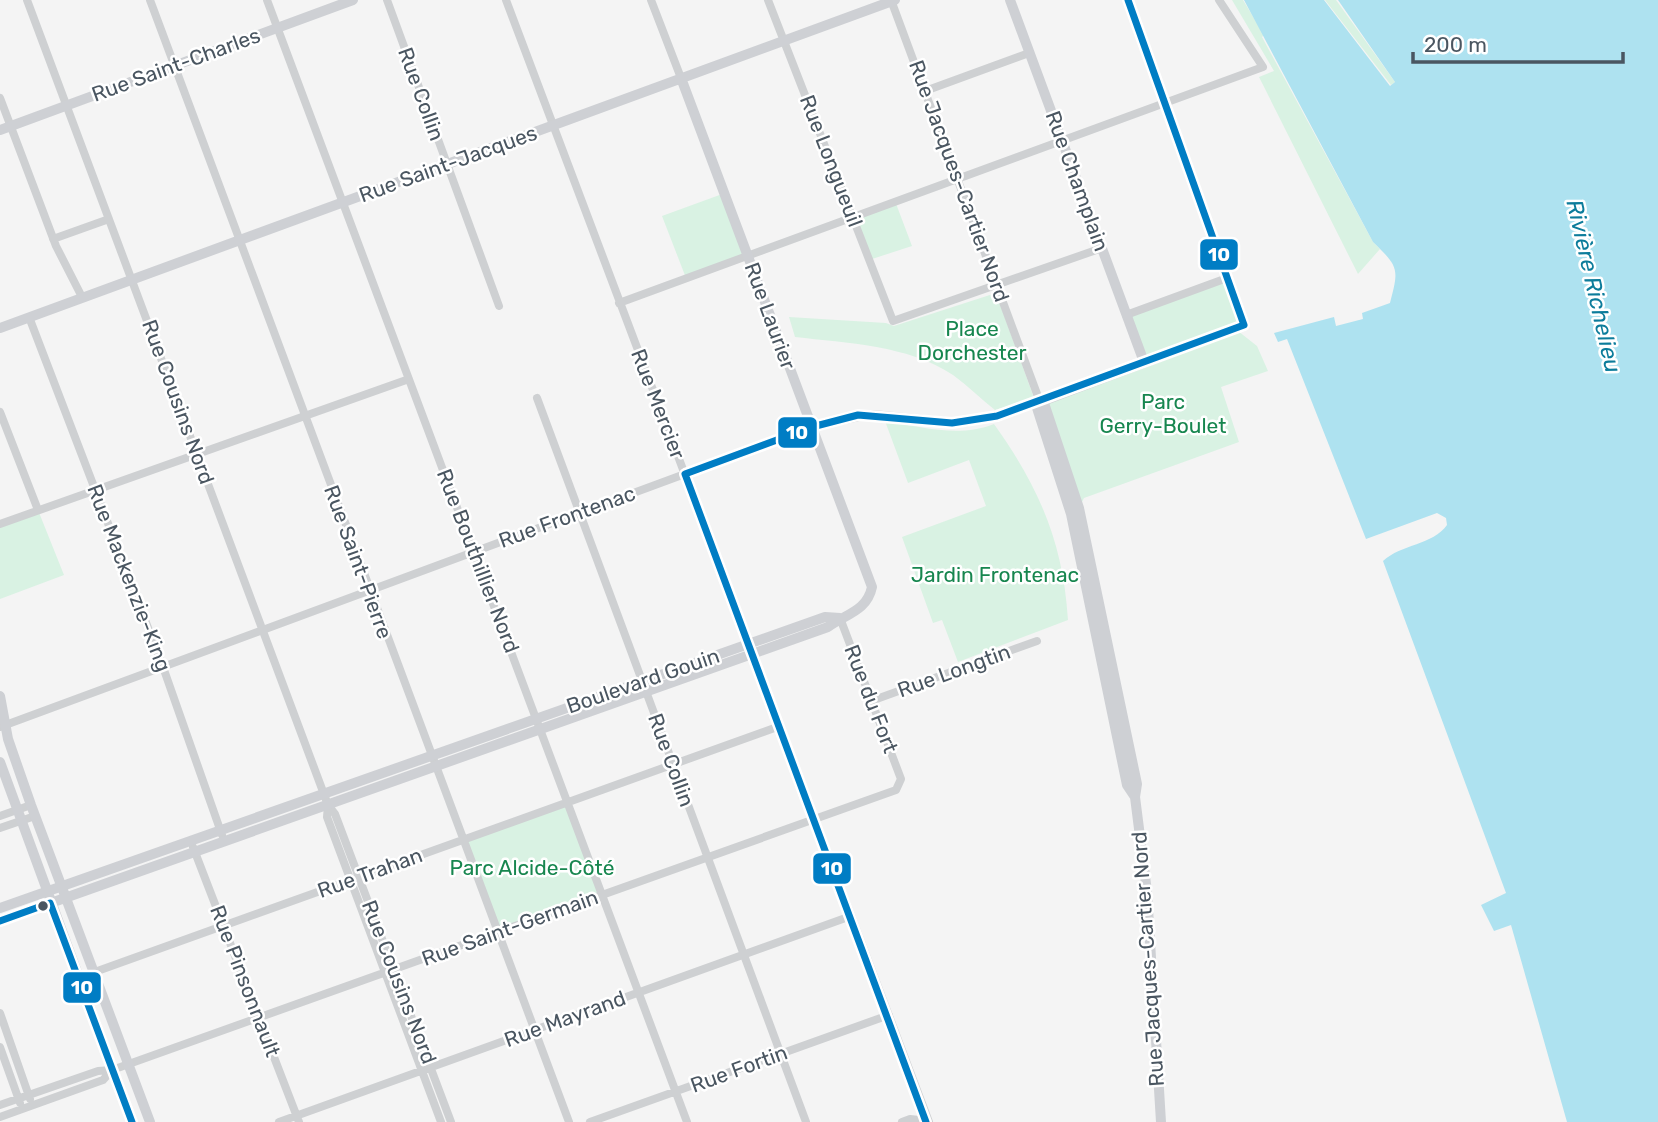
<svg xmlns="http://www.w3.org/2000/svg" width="1658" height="1122" font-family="Rubik,sans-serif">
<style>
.green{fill:#d9f2e3}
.water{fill:#aee2f0}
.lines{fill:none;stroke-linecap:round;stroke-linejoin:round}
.street{stroke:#ced0d2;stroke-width:8}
.secondary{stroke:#ced0d4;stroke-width:10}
.bus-1-casing{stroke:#fff;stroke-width:12}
.bus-1{stroke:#007dc4;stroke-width:7}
.bus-dot{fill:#4a5661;stroke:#fff;stroke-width:2.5}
.labels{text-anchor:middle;stroke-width:5;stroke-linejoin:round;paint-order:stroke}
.street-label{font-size:21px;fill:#4a5661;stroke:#fff}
.park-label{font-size:21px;fill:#17864f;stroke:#fff}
.water-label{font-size:23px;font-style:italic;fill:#0c7c9b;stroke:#fff}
.line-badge{stroke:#fff;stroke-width:2.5}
.badge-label{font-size:19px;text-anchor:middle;font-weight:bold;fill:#fff}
</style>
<rect width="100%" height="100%" fill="#f4f4f4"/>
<path class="green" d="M1232 0H1243L1264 35 1262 37 1373 242 1380 249 1358 274 1259 77 1274 71Z
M1325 0H1336L1395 82 1391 85Z
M725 193 748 255 686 278 662 216Z
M895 201 912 246 869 260 852 217Z
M1227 278 1244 325 1144 362 1126 315Z
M996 293 1034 398 995 410C981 399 968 386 953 375 908 345 847 343 795 337L789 317 886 323 894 326Z
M1238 331 1257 346 1268 371 1221 387 1239 442 1084 498 1079 508 1047 403Z
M885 421C922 427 959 438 994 424 1039 487 1063 542 1068 620L958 662 942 620 933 623 902 537 986 506 969 460 908 483Z
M38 510 64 575 0 599V524Z
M568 802 603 895 497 933 462 840Z"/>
<path class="water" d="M1244 0H1324L1390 86 1395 82 1338 0H1658V1122H1567L1511 925 1494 931 1481 905 1506 893 1383 561C1401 544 1433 545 1447 525L1446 518 1437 513 1366 539 1287 339 1278 342 1274 333 1334 317 1336 326 1363 319 1362 313 1390 303C1399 269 1399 267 1373 242Z"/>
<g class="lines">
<path class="street" d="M27 0 328 805 335 814 451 1122
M150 0 569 1122
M267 0 687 1122
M387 0 499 306
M506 0 929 1122
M651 0 681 78
M768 0 893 321 1102 248
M925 91 1029 53
M0 98 56 246 82 297
M53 239 109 219
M619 303 1263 67 1219 0
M1126 315 1227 278
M29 317 163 667 222 835
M537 398 806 1122
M0 412 38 510
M0 524 409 379
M871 701 1037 641
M0 727 812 427 873 414 965 423 1040 402 891 0
M328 805 327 817 441 1122
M0 816 31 805
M0 828 35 816
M193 847 299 1122
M78 978 780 726
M0 1013 30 1099
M0 1047 20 1103
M0 1105 98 1071 112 1070 896 790 901 779 840 618
M0 1117 103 1080 112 1070
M279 1122 851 916
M590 1122 889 1015
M902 1122 910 1119 928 1121"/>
<path class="secondary" d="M1010 0 1144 362
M0 130 353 0
M0 328 895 0
M1040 402 1045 406 1079 508 1137 784 1135 797 1147 892 1161 1122
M1040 402 1244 325 1128 0
M1040 402 1037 408 1071 514 1127 785 1135 797
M0 696 8 739 31 805 150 1122
M0 762 132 1122
M0 908 825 617 840 618
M0 921 828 627C846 614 867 611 872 587L681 78"/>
<g class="bus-1-casing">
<path id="bus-1" d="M0 921 50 903 132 1122
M926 1122 685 474 812 427 858 415 952 423 997 416 1244 325 1128 0"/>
</g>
<use href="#bus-1" class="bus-1"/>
</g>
<circle class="bus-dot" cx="43" cy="906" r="6"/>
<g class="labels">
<g class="street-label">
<text transform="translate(176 65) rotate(-20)" y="7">Rue Saint-Charles</text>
<text transform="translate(421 94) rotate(70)" y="7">Rue Collin</text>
<text transform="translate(831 161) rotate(69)" y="7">Rue Longueuil</text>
<text transform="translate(448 164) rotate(-20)" y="7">Rue Saint-Jacques</text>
<text transform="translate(959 181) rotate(70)" y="7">Rue Jacques-Cartier Nord</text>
<text transform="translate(1077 181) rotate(70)" y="7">Rue Champlain</text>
<text transform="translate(770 316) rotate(70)" y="7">Rue Laurier</text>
<text transform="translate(178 402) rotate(70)" y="7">Rue Cousins Nord</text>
<text transform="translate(658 404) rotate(69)" y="7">Rue Mercier</text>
<text transform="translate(567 517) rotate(-20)" y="7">Rue Frontenac</text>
<text transform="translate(478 561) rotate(69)" y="7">Rue Bouthillier Nord</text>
<text transform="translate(358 562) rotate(70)" y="7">Rue Saint-Pierre</text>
<text transform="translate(129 578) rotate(69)" y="7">Rue Mackenzie-King</text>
<text transform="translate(954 671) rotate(-20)" y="7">Rue Longtin</text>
<text transform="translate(643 681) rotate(-19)" y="7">Boulevard Gouin</text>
<text transform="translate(871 699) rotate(69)" y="7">Rue du Fort</text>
<text transform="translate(671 760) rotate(70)" y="7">Rue Collin</text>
<text transform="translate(370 873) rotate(-20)" y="7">Rue Trahan</text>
<text transform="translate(510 928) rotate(-20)" y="7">Rue Saint-Germain</text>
<text transform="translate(1148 959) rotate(-94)" y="7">Rue Jacques-Cartier Nord</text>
<text transform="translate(245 981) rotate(69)" y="7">Rue Pinsonnault</text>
<text transform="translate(399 982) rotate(69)" y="7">Rue Cousins Nord</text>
<text transform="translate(565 1019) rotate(-20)" y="7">Rue Mayrand</text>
<text transform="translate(739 1069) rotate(-20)" y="7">Rue Fortin</text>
</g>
<g class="park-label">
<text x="972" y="336">Place<tspan x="972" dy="24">Dorchester</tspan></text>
<text x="1163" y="409">Parc<tspan x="1163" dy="24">Gerry-Boulet</tspan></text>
<text x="995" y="582">Jardin Frontenac</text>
<text x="532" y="875">Parc Alcide-Côté</text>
</g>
<g class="water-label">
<text transform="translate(1594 286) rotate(77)" y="8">Rivière Richelieu</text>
</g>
</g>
<g class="line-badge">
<rect x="1199" y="238" width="40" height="33" rx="7" fill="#007dc4"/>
<rect x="777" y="416" width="41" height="33" rx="7" fill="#007dc4"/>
<rect x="812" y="852" width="40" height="33" rx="7" fill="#007dc4"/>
<rect x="62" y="971" width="40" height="33" rx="7" fill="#007dc4"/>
</g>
<g class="badge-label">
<text x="1219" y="261">10</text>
<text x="797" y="439">10</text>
<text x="832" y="875">10</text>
<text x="82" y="994">10</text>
</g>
<path d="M1413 52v10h210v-10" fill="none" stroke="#4a5661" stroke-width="3.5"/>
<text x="1424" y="52" font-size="21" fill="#4a5661" stroke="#ffffff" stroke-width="5" paint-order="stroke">200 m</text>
</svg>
